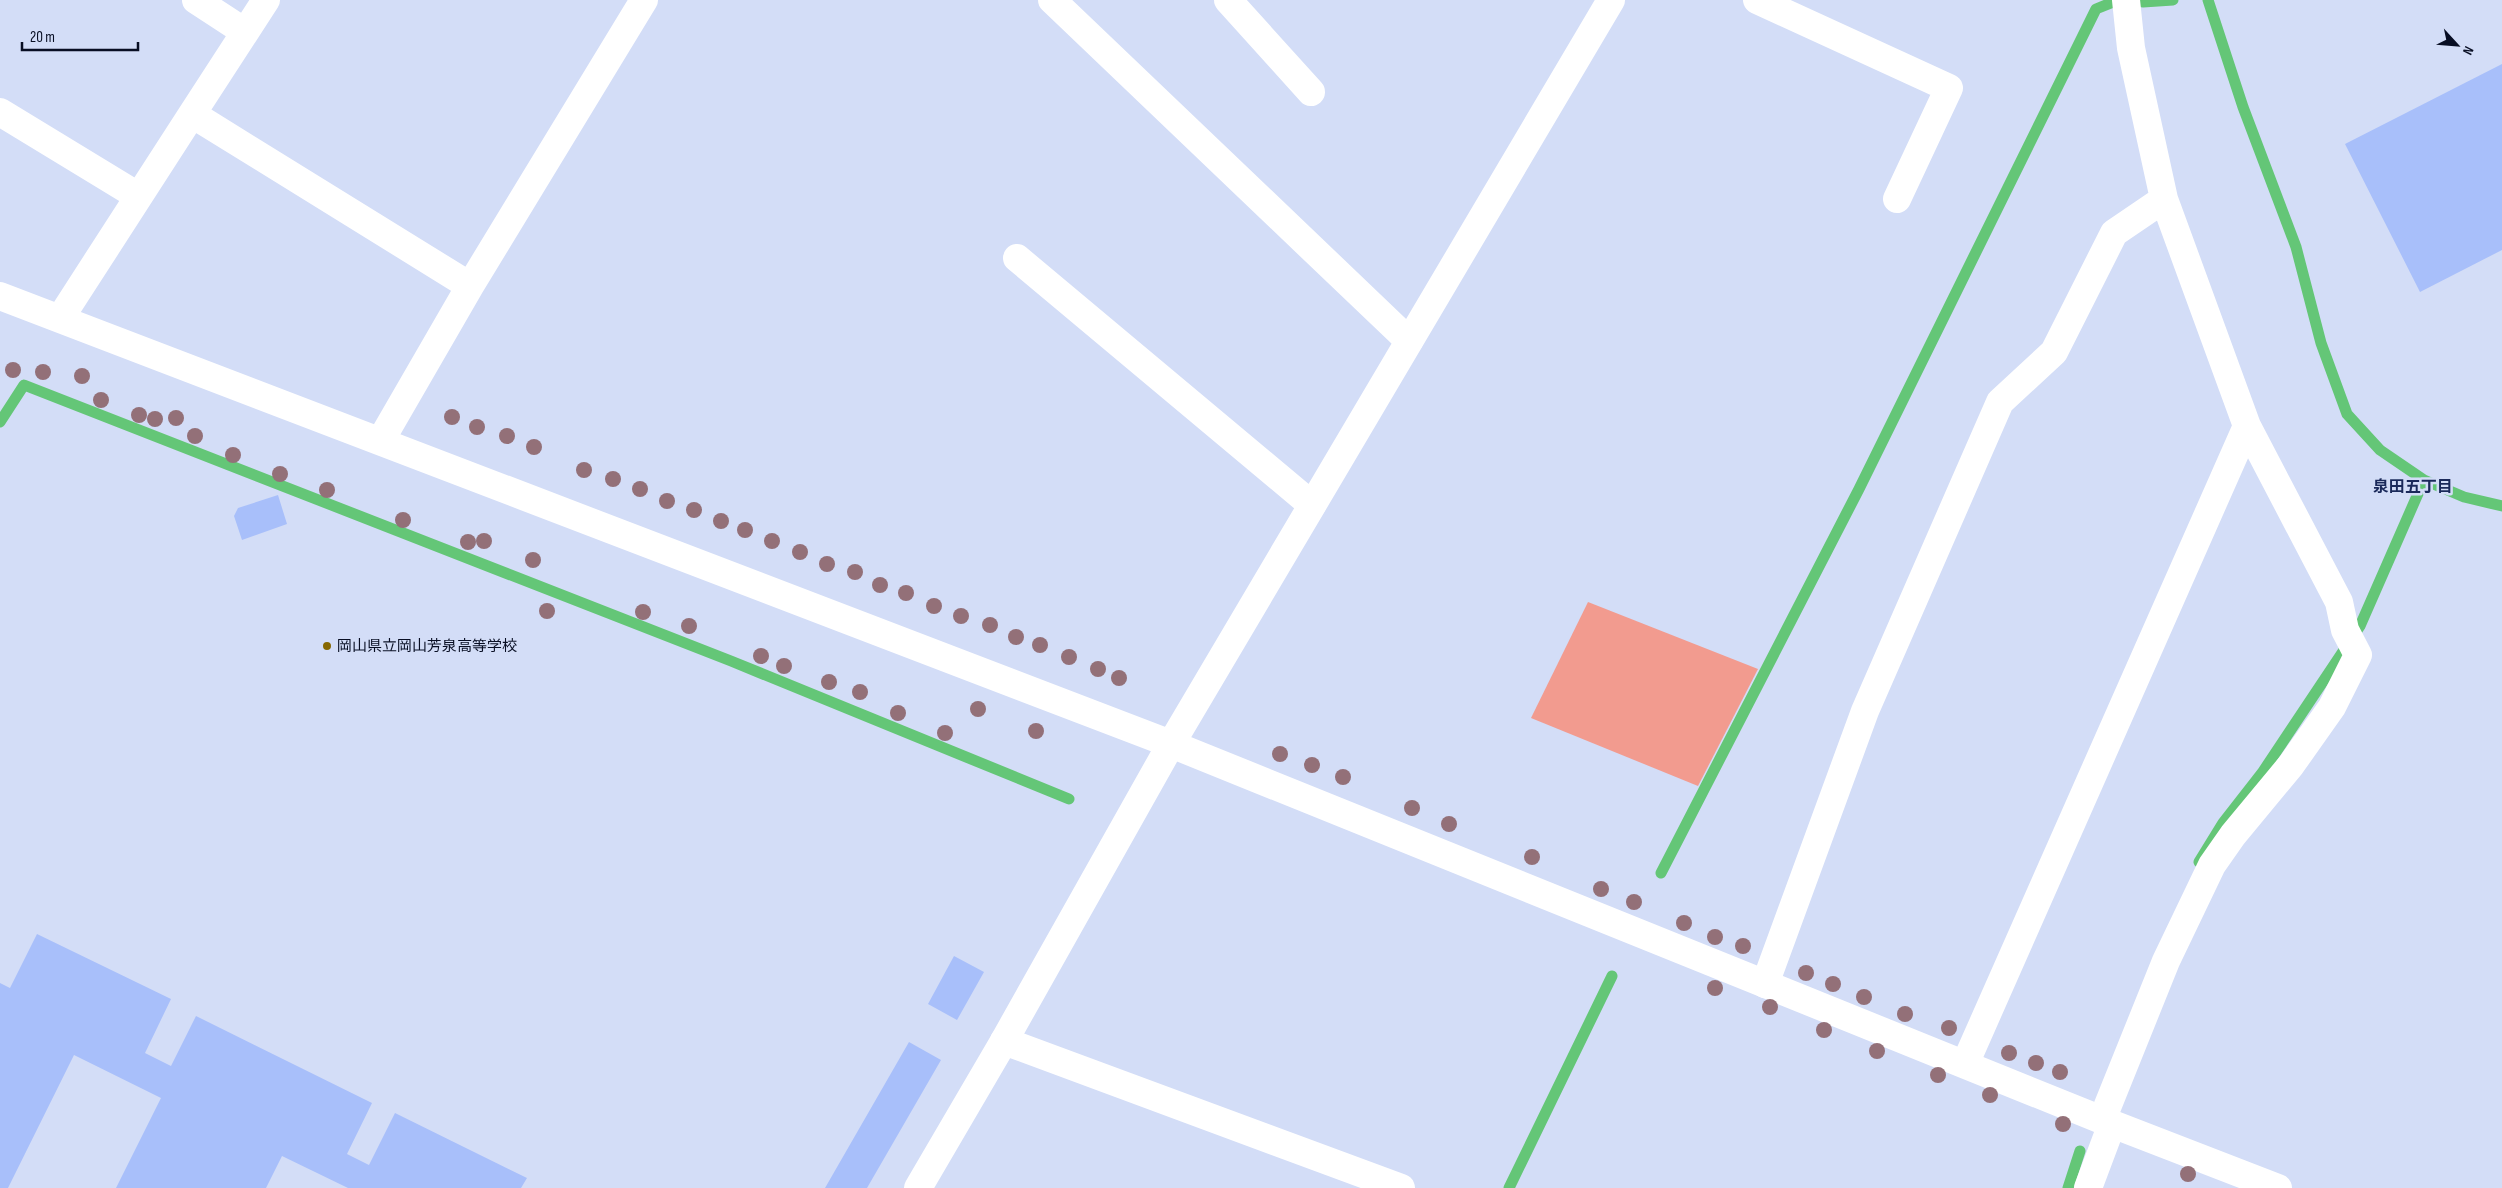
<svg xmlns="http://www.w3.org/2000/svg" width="2502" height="1188" font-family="'Sofia Sans Condensed','Noto Sans JP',sans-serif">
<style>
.green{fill:#f29b8f}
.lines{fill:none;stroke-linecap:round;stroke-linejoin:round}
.stream{stroke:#64c677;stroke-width:11}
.building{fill:#a8bffa}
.street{stroke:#fff;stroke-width:28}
.secondary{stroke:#fff;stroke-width:28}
.tree{fill:#937078}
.poi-dot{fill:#866701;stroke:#d3ddf7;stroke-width:2}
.labels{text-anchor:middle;stroke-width:5;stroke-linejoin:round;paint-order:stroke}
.poi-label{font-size:15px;fill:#080e23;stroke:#d3ddf7;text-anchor:start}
.neighbourhood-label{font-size:16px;font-weight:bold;fill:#1a295a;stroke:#d3ddf7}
</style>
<rect width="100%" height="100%" fill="#d3ddf7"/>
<path class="green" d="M1588 602 1758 669 1698 786 1531 718Z"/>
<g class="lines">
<path class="stream" d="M2208 0 2243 107 2296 247 2321 343 2347 414 2380 450 2424 480 2464 497 2502 506
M2143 2 2173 0
M0 422 24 385 731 661 1069 799
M2199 862 2223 823 2262 773 2360 626 2424 480
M1661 873 1859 489 2096 9 2111 3
M1509 1188 1612 976
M2068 1188 2080 1151"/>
</g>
<path class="building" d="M2502 64V250L2420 292 2345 144Z
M278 495 287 524 242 540 234 516 238 508Z
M37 934 171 999 145 1053 171 1066 196 1016 372 1103 347 1154 369 1165 395 1113 527 1178 521 1188H348L282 1156 266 1188H116L161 1098 74 1055 8 1188H0V983L10 988Z
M954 956 984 972 957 1020 928 1004Z
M909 1042 941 1060 867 1188H825Z"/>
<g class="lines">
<path class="street" d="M196 0 245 32
M266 0 192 114 470 286
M1052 0 1409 341
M1228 0 1311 92
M1757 0 1949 88 1897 199
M0 112 138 196
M1017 258 1312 505
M61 317 192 114
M381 440 470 286 644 0
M1765 984 1865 711 2000 402 2054 352 2114 233 2164 199
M1004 1041 1401 1188
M1965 1064 2247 426
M2102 1120 2166 961 2212 865 2233 835 2291 765 2332 707 2358 655 2345 630 2339 602 2247 426 2164 199 2131 48 2126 0
M2088 1188 2112 1124"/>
<path class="secondary" d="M0 296 1171 744 2102 1120 2278 1188
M918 1188 1004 1041 1171 744 1611 0"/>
</g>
<g class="tree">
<circle cx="13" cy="370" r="8"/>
<circle cx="43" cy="372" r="8"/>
<circle cx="82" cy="376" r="8"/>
<circle cx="101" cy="400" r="8"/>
<circle cx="139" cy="415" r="8"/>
<circle cx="452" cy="417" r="8"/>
<circle cx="176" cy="418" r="8"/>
<circle cx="155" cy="419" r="8"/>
<circle cx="477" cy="427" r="8"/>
<circle cx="195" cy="436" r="8"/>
<circle cx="507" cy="436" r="8"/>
<circle cx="534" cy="447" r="8"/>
<circle cx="233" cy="455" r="8"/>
<circle cx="584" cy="470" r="8"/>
<circle cx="280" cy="474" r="8"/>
<circle cx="613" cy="479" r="8"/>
<circle cx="640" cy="489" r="8"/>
<circle cx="327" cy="490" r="8"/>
<circle cx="667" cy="501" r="8"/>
<circle cx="694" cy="510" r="8"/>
<circle cx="403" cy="520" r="8"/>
<circle cx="721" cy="521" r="8"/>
<circle cx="745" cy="530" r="8"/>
<circle cx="484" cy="541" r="8"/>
<circle cx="772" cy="541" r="8"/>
<circle cx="468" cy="542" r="8"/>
<circle cx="800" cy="552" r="8"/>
<circle cx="533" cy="560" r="8"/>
<circle cx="827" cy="564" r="8"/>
<circle cx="855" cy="572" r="8"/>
<circle cx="880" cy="585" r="8"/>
<circle cx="906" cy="593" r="8"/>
<circle cx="934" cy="606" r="8"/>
<circle cx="547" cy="611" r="8"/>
<circle cx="643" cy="612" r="8"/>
<circle cx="961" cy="616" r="8"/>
<circle cx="990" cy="625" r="8"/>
<circle cx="689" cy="626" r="8"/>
<circle cx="1016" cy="637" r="8"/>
<circle cx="1040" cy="645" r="8"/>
<circle cx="761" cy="656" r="8"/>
<circle cx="1069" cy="657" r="8"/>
<circle cx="784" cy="666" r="8"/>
<circle cx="1098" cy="669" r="8"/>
<circle cx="1119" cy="678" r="8"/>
<circle cx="829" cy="682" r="8"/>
<circle cx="860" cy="692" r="8"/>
<circle cx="978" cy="709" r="8"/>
<circle cx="898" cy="713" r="8"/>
<circle cx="1036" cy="731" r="8"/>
<circle cx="945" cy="733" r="8"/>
<circle cx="1280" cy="754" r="8"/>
<circle cx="1312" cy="765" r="8"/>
<circle cx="1343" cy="777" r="8"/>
<circle cx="1412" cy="808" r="8"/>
<circle cx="1449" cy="824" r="8"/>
<circle cx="1532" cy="857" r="8"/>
<circle cx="1601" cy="889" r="8"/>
<circle cx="1634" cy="902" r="8"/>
<circle cx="1684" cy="923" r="8"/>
<circle cx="1715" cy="937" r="8"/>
<circle cx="1743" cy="946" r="8"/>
<circle cx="1806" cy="973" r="8"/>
<circle cx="1833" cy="984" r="8"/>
<circle cx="1715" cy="988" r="8"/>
<circle cx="1864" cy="997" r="8"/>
<circle cx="1770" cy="1007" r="8"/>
<circle cx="1905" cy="1014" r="8"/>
<circle cx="1949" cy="1028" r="8"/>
<circle cx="1824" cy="1030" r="8"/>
<circle cx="1877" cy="1051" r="8"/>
<circle cx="2009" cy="1053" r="8"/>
<circle cx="2036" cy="1063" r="8"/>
<circle cx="2060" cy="1072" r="8"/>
<circle cx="1938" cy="1075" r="8"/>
<circle cx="1990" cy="1095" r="8"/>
<circle cx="2063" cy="1124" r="8"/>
<circle cx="2188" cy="1174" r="8"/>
</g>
<circle class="poi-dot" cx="327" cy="646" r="5"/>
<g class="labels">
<g class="poi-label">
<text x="337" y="651">岡山県立岡山芳泉高等学校</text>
</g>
<g class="neighbourhood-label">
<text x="2413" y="492">泉田五丁目</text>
</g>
</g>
<g transform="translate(2457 45) rotate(116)" stroke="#d3ddf7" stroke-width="4" paint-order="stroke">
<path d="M0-4L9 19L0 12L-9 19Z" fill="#080e23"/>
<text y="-8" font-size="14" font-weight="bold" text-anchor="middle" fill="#080e23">N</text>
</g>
<path d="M22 42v8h116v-8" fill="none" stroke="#080e23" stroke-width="2.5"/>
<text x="30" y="42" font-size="15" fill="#080e23" stroke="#d3ddf7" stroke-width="4" paint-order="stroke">20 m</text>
</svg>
